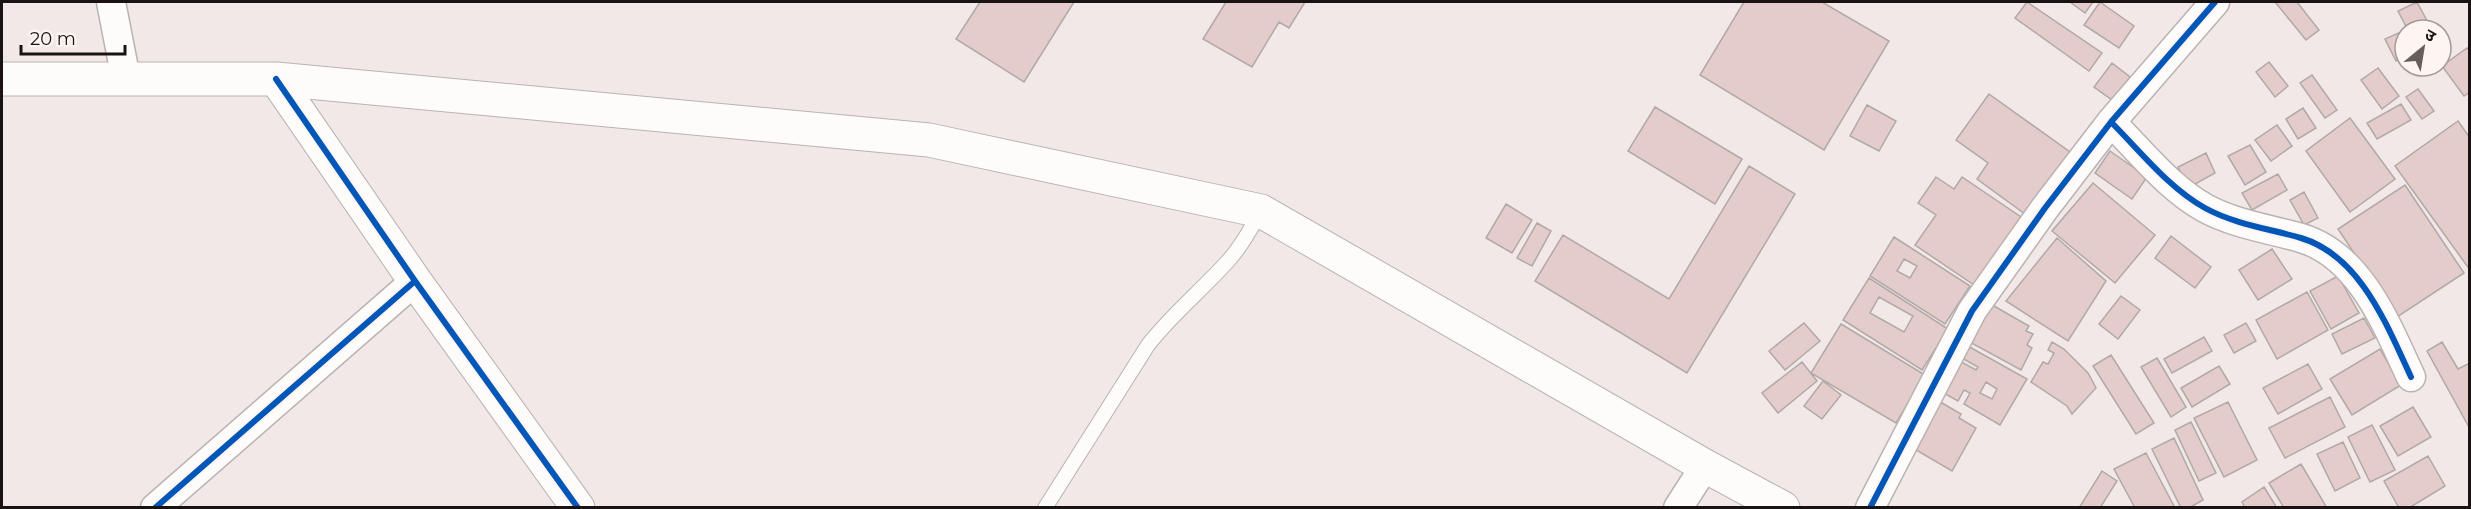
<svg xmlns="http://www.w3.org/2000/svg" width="2471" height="509" font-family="Montserrat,'Noto Sans Devanagari',sans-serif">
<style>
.building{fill:#e3ccca;stroke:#b0a9a8;stroke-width:1.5;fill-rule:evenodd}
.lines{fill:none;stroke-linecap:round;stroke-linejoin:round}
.lane-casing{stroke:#bab3b2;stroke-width:16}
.street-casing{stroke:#bab3b2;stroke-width:31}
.secondary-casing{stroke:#bab3b2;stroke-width:35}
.lane{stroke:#fdfcfb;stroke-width:14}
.street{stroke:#fdfcfb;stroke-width:28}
.secondary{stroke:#fdfcfb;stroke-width:33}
.cycleway-casing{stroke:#fef4f2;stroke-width:10}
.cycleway{stroke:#0057b8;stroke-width:6}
</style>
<rect width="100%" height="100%" fill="#f1e8e7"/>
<path class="building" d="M980 2H1074L1024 82 956 39Z
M1226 2H1305L1289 28 1279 22 1252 67 1203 39Z
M1744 2H1822L1889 41 1824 150 1700 75Z
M2027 2 2102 53 2089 71 2015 18Z
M2070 2H2093L2085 13Z
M2100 2 2134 26 2119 48 2084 25Z
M2275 2H2297L2319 30 2306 40Z
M2417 2 2432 30H2408L2398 11Z
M2403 31 2405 35V56L2396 61 2385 39Z
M2467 48 2470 52V92L2464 96 2442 66Z
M2269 62 2288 86 2275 97 2256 72Z
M2112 63 2130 77 2112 100 2094 87Z
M2378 68 2399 96 2382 109 2361 80Z
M2312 75 2337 110 2325 118 2300 83Z
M2418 89 2434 111 2422 119 2406 97Z
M1989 94 2070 152 2025 214 1977 179 1988 163 1956 140Z
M2401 104 2411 120 2377 139 2367 123Z
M1867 105 1896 121 1879 151 1850 136Z
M1655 107 1742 159 1715 204 1628 151Z
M2303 108 2316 128 2298 139 2286 119Z
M2350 118 2395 179 2350 212 2306 151Z
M2458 121 2470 138V270L2395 166Z
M2277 125 2292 146 2271 161 2255 140Z
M2250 145 2266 172 2245 185 2228 156Z
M2110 151 2147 177 2132 199 2095 173Z
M2206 153 2215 173 2188 188 2178 167Z
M1749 166 1795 194 1687 373 1535 281 1563 235 1669 299Z
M2278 174 2287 190 2252 210 2242 193Z
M1936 177 1954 189 1962 177 2021 217 1974 285 1915 245 1936 215 1918 203Z
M2093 183 2155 235 2115 283 2052 231Z
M2405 185 2464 273 2397 317 2338 229Z
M2304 192 2318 218 2304 225 2290 200Z
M1506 204 1532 220 1512 253 1486 238Z
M1537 223 1551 231 1532 266 1517 258Z
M2171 236 2211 267 2195 288 2155 258Z
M1894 237 1970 286 1945 324 1870 276ZM1904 259 1917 266 1910 278 1897 271Z
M2057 238 2106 281 2068 341 2006 301Z
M2272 249 2292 279 2258 300 2239 270Z
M2338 276 2359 313 2331 329 2310 291Z
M1869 278 1948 329 1922 370 1843 320ZM1879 297 1913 316 1904 332 1870 313Z
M2307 292 2328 330 2277 359 2256 320Z
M2121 296 2140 310 2118 339 2099 324Z
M1987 302 2029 326 2026 331 2033 334 2027 345 2032 348 2021 370 1966 340Z
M2364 318 2375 338 2342 354 2332 334Z
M1804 323 1820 341 1785 370 1769 351Z
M2246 323 2256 341 2234 353 2224 335Z
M1841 324 1925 375 1896 423 1811 373Z
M2204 337 2212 351 2172 373 2164 359Z
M2052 342 2064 349 2088 373 2096 388 2072 414 2067 406 2031 382 2043 362 2048 364 2054 353 2048 350Z
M2442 342 2458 369 2470 363V429L2427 351Z
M1966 345 2027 379 2000 425 1964 404 1970 393 1964 390 1958 401 1940 391 1958 360 1976 370 1978 367 1960 357ZM1986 382 1997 389 1992 399 1980 393Z
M2380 349 2401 385 2352 415 2330 379Z
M2111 355 2154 423 2136 434 2093 366Z
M2157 358 2186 407 2171 417 2141 367Z
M1802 362 1817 381 1778 413 1762 393Z
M2308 364 2322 389 2278 414 2263 388Z
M2219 366 2230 384 2192 407 2181 388Z
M1823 381 1841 395 1822 419 1804 406Z
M2330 397 2345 427 2285 458 2269 428Z
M1937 400 1961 414 1959 418 1976 428 1952 471 1911 447Z
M2228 402 2257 460 2224 477 2194 418Z
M2413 407 2431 437 2398 456 2380 426Z
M2191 422 2216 473 2199 481 2175 430Z
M2372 425 2395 470 2370 482 2348 437Z
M2174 438 2203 500 2189 508H2181L2152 449Z
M2343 442 2360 478 2335 491 2317 454Z
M2146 453 2175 508H2135L2114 469Z
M2428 456 2445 486 2409 508H2399L2384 481Z
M2301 464 2327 508H2284L2269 483Z
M2102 471 2117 481 2100 508H2079Z
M2264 487 2277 508H2245L2242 502Z"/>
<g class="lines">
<g class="lane-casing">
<path id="lane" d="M1045 508 1148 345C1172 314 1202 290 1228 261 1242 246 1251 228 1261 211"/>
</g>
<g class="street-casing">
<path id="street" d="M111 2 126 79
M2111 122C2141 152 2169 188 2205 208 2234 224 2270 229 2301 238 2361 256 2387 326 2411 377
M155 508 415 281
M1678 508 1705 466
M1870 508 1972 311 2045 208 2111 122 2215 2"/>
</g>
<g class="secondary-casing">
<path id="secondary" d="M2 79H276L929 140 1261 211 1705 466 1783 508
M276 79 415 281 578 508"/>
</g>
<use href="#lane" class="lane"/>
<use href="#street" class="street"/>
<use href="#secondary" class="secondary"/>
<g class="cycleway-casing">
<path id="cycleway" d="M276 79 415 281 578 508
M2111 122C2141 152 2169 188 2205 208 2234 224 2270 229 2301 238 2361 256 2387 326 2411 377
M155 508 415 281
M1870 508 1972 311 2045 208 2111 122 2215 2"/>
</g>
<use href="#cycleway" class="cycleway"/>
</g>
<rect width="2471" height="509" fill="none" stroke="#191413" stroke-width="6"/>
<g transform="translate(2423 48) rotate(30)"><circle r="28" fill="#fef4f2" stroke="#a29a99" stroke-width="1.5"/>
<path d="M0-4.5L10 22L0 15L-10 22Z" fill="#655e5d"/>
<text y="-9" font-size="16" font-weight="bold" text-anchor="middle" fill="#191413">उ</text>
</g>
<path d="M21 45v9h104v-9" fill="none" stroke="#191413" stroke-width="3"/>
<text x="30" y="45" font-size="18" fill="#191413" stroke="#fef4f2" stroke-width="4.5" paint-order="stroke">20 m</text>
</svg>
